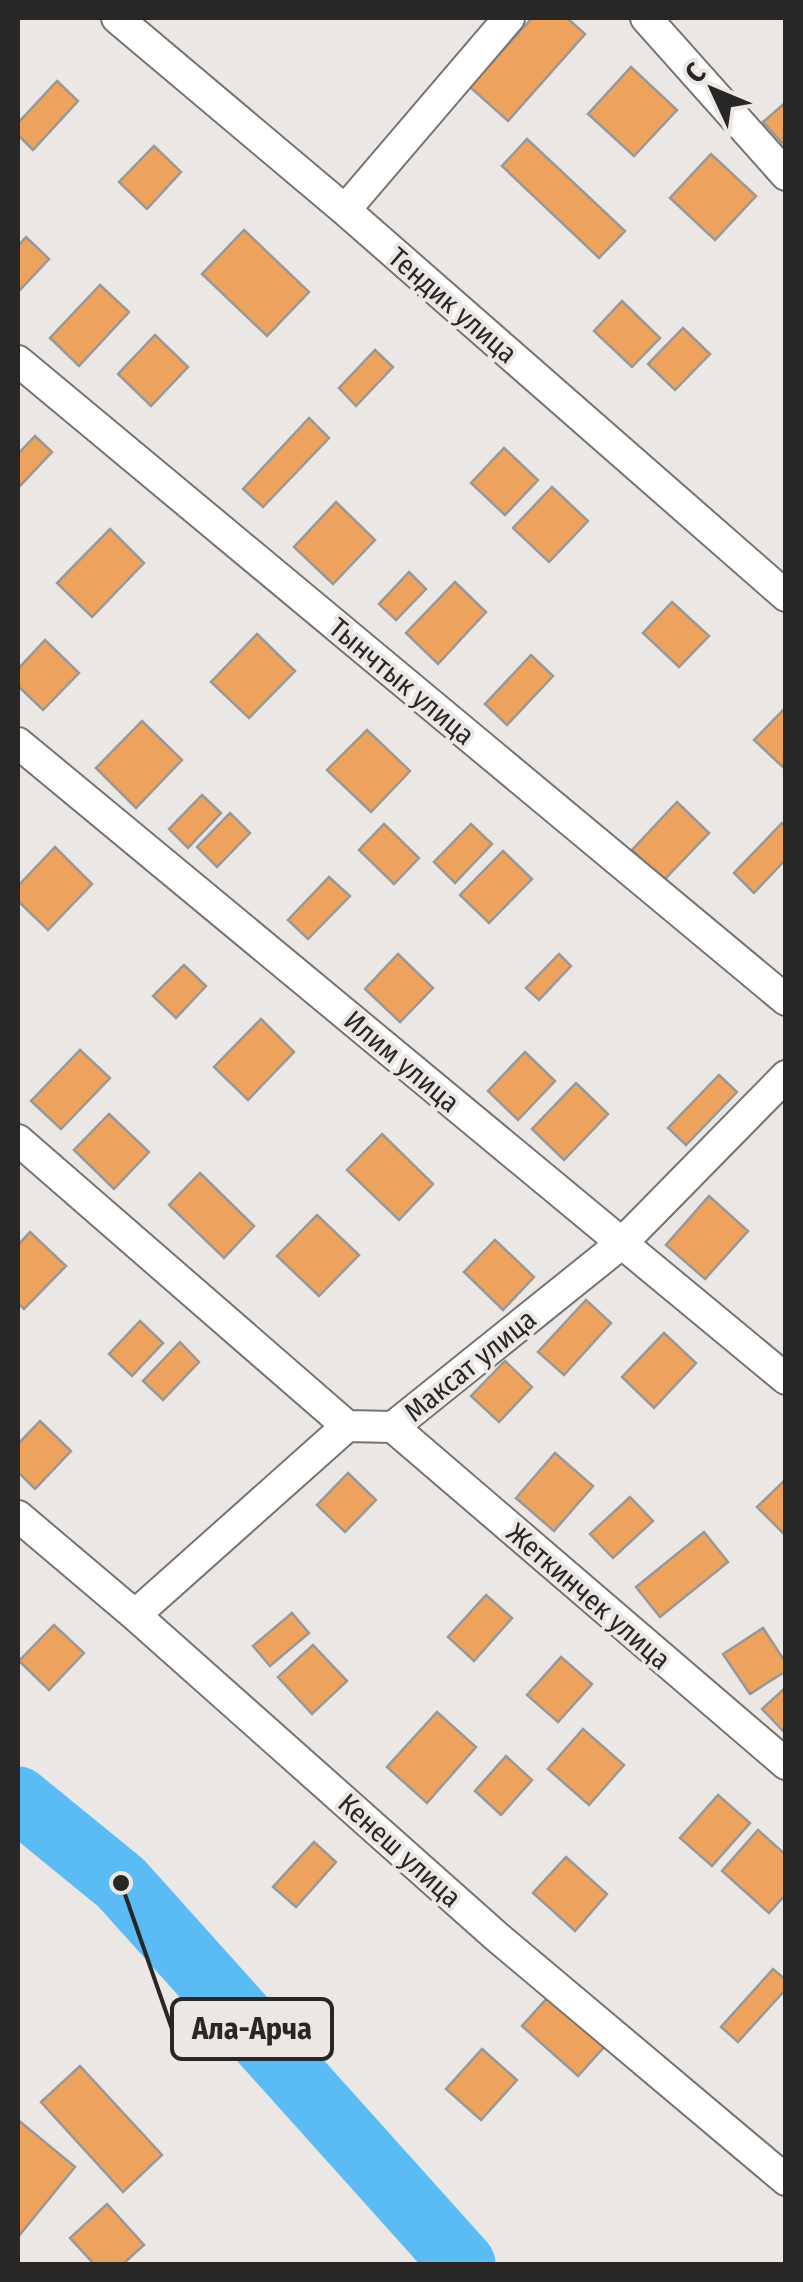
<svg xmlns="http://www.w3.org/2000/svg" width="803" height="2282" font-family="'Fira Sans Condensed',sans-serif">
<style>
.lines{fill:none;stroke-linecap:round;stroke-linejoin:round}
.river{stroke:#5abbf5;stroke-width:65}
.building{fill:#eda35d;stroke:#9b9794;stroke-width:2.5}
.minor-casing{stroke:#777370;stroke-width:34}
.minor{stroke:#fff;stroke-width:30}
.labels{text-anchor:middle;stroke-width:8;stroke-linejoin:round;paint-order:stroke}
.street-label{font-size:28px;fill:#282726;stroke:#ebe7e4}
.leader{fill:none;stroke:#282726;stroke-width:4}
.callout-dot{fill:#282726;stroke:#ebe7e4;stroke-width:4}
.callout{fill:#ebe7e4;stroke:#282726;stroke-width:4}
.callout-label{font-size:30px;text-anchor:middle;font-weight:bold;fill:#282726}
</style>
<rect width="100%" height="100%" fill="#ebe7e4"/>
<g class="lines">
<path class="river" d="M18 1799 121 1883 463 2264"/>
</g>
<path class="building" d="M532 18H567L585 34 508 121 470 87Z
M631 67 677 110 634 156 588 114Z
M57 81 78 101 33 150 18 135V123Z
M786 102V147L763 122Z
M527 139 625 231 599 258 502 166Z
M154 146 181 172 147 209 119 182Z
M711 154 756 196 715 240 670 198Z
M244 230 309 292 267 336 202 274Z
M26 237 49 259 18 292V246Z
M100 285 129 312 79 366 50 338Z
M622 301 660 338 632 367 594 331Z
M683 328 710 354 675 390 648 364Z
M155 335 188 367 151 406 118 374Z
M375 350 393 367 356 406 339 388Z
M309 418 329 438 263 507 243 489Z
M35 436 52 452 18 488V454Z
M504 448 538 480 505 515 471 483Z
M552 487 588 521 549 562 513 528Z
M336 502 375 540 333 584 294 547Z
M110 529 144 563 92 617 57 583Z
M409 572 426 589 396 620 379 604Z
M455 582 486 612 438 664 406 633Z
M672 602 709 636 679 667 643 633Z
M257 634 295 671 249 718 211 682Z
M45 640 79 673 43 710 18 686V669Z
M531 655 553 676 507 725 485 704Z
M786 707V769H785L754 740Z
M142 721 182 760 136 808 96 768Z
M367 730 410 771 371 812 327 770Z
M202 795 221 813 188 848 169 829Z
M677 802 709 833 664 880 632 850Z
M230 813 250 833 217 867 197 847Z
M782 823 786 827V859L754 893 734 873Z
M384 824 419 858 394 884 359 850Z
M471 824 492 844 455 883 434 862Z
M55 847 92 884 48 930 18 901V886Z
M503 851 532 879 489 923 460 895Z
M329 877 350 896 308 939 288 920Z
M398 954 433 988 400 1022 365 989Z
M559 954 571 966 539 1000 526 988Z
M184 965 206 986 176 1018 153 996Z
M261 1019 294 1052 248 1100 214 1067Z
M80 1050 110 1078 61 1129 31 1101Z
M525 1052 555 1081 518 1120 488 1091Z
M719 1075 737 1092 686 1145 668 1128Z
M576 1083 608 1114 564 1160 532 1129Z
M109 1114 149 1152 114 1189 74 1150Z
M382 1134 433 1184 399 1220 347 1170Z
M200 1173 254 1226 224 1258 169 1205Z
M709 1196 748 1231 705 1279 666 1245Z
M317 1215 359 1255 319 1296 277 1256Z
M30 1232 66 1266 24 1309 18 1303V1245Z
M495 1240 534 1277 503 1310 464 1272Z
M586 1300 611 1323 564 1375 538 1352Z
M140 1321 163 1343 132 1376 109 1354Z
M664 1333 696 1363 654 1408 622 1377Z
M180 1342 199 1362 163 1400 143 1381Z
M505 1361 532 1387 499 1422 471 1396Z
M40 1421 71 1451 35 1489 18 1472V1444Z
M555 1453 593 1486 554 1531 516 1498Z
M348 1473 376 1500 345 1532 317 1505Z
M786 1479V1536L757 1507Z
M630 1497 653 1521 613 1558 590 1534Z
M704 1532 728 1562 660 1617 636 1587Z
M486 1595 512 1618 474 1661 448 1637Z
M292 1613 309 1633 270 1666 253 1646Z
M54 1625 84 1653 49 1690 19 1661Z
M763 1628 786 1663V1671L750 1694 723 1654Z
M313 1645 347 1681 312 1714 278 1677Z
M561 1657 592 1684 558 1722 527 1695Z
M786 1687V1734L762 1709Z
M437 1712 476 1747 427 1803 387 1767Z
M583 1729 624 1765 589 1805 548 1769Z
M506 1756 532 1780 501 1815 475 1791Z
M718 1795 750 1823 712 1866 680 1838Z
M758 1830 786 1855V1894L769 1913 722 1871Z
M314 1842 336 1862 296 1907 273 1887Z
M566 1857 607 1894 575 1931 533 1893Z
M773 1969 786 1980V1989L738 2042 721 2027Z
M549 1996 605 2046 578 2076 522 2026Z
M482 2049 517 2080 481 2120 446 2089Z
M80 2066 162 2155 123 2192 41 2102Z
M18 2120 75 2167 18 2237Z
M107 2204 144 2245 123 2264H94L70 2238Z"/>
<g class="lines">
<g class="minor-casing">
<path id="minor" d="M117 18 345 210 786 596
M646 18 786 175
M345 210 509 18
M18 361 786 1000
M18 743 786 1379
M18 1140 347 1426
M393 1427 786 1764
M18 1516 135 1615 496 1936 786 2180
M135 1615 347 1426 393 1427 622 1243 786 1076"/>
</g>
<use href="#minor" class="minor"/>
</g>
<g class="labels">
<g class="street-label">
<text transform="translate(453 305) rotate(41)" y="10">Тендик улица</text>
<text transform="translate(402 681) rotate(40)" y="10">Тынчтык улица</text>
<text transform="translate(402 1061) rotate(40)" y="10">Илим улица</text>
<text transform="translate(470 1365) rotate(-39)" y="10">Максат улица</text>
<text transform="translate(589 1596) rotate(41)" y="10">Жеткинчек улица</text>
<text transform="translate(400 1850) rotate(42)" y="10">Кенеш улица</text>
</g>
</g>
<path class="leader" d="M121 1883L172 2029"/>
<circle class="callout-dot" cx="121" cy="1883" r="10"/>
<rect class="callout" x="172" y="1999" width="160" height="60" rx="10"/>
<g class="callout-label">
<text x="252" y="2039">Ала-Арча</text>
</g>
<rect width="803" height="2282" fill="none" stroke="#282726" stroke-width="40"/>
<g transform="translate(713 90) rotate(314)" stroke="#ebe7e4" stroke-width="8" paint-order="stroke">
<path d="M0-8L18 38L0 25L-18 38Z" fill="#282726"/>
<text y="-15" font-size="28" font-weight="bold" text-anchor="middle" fill="#282726">С</text>
</g>
</svg>
